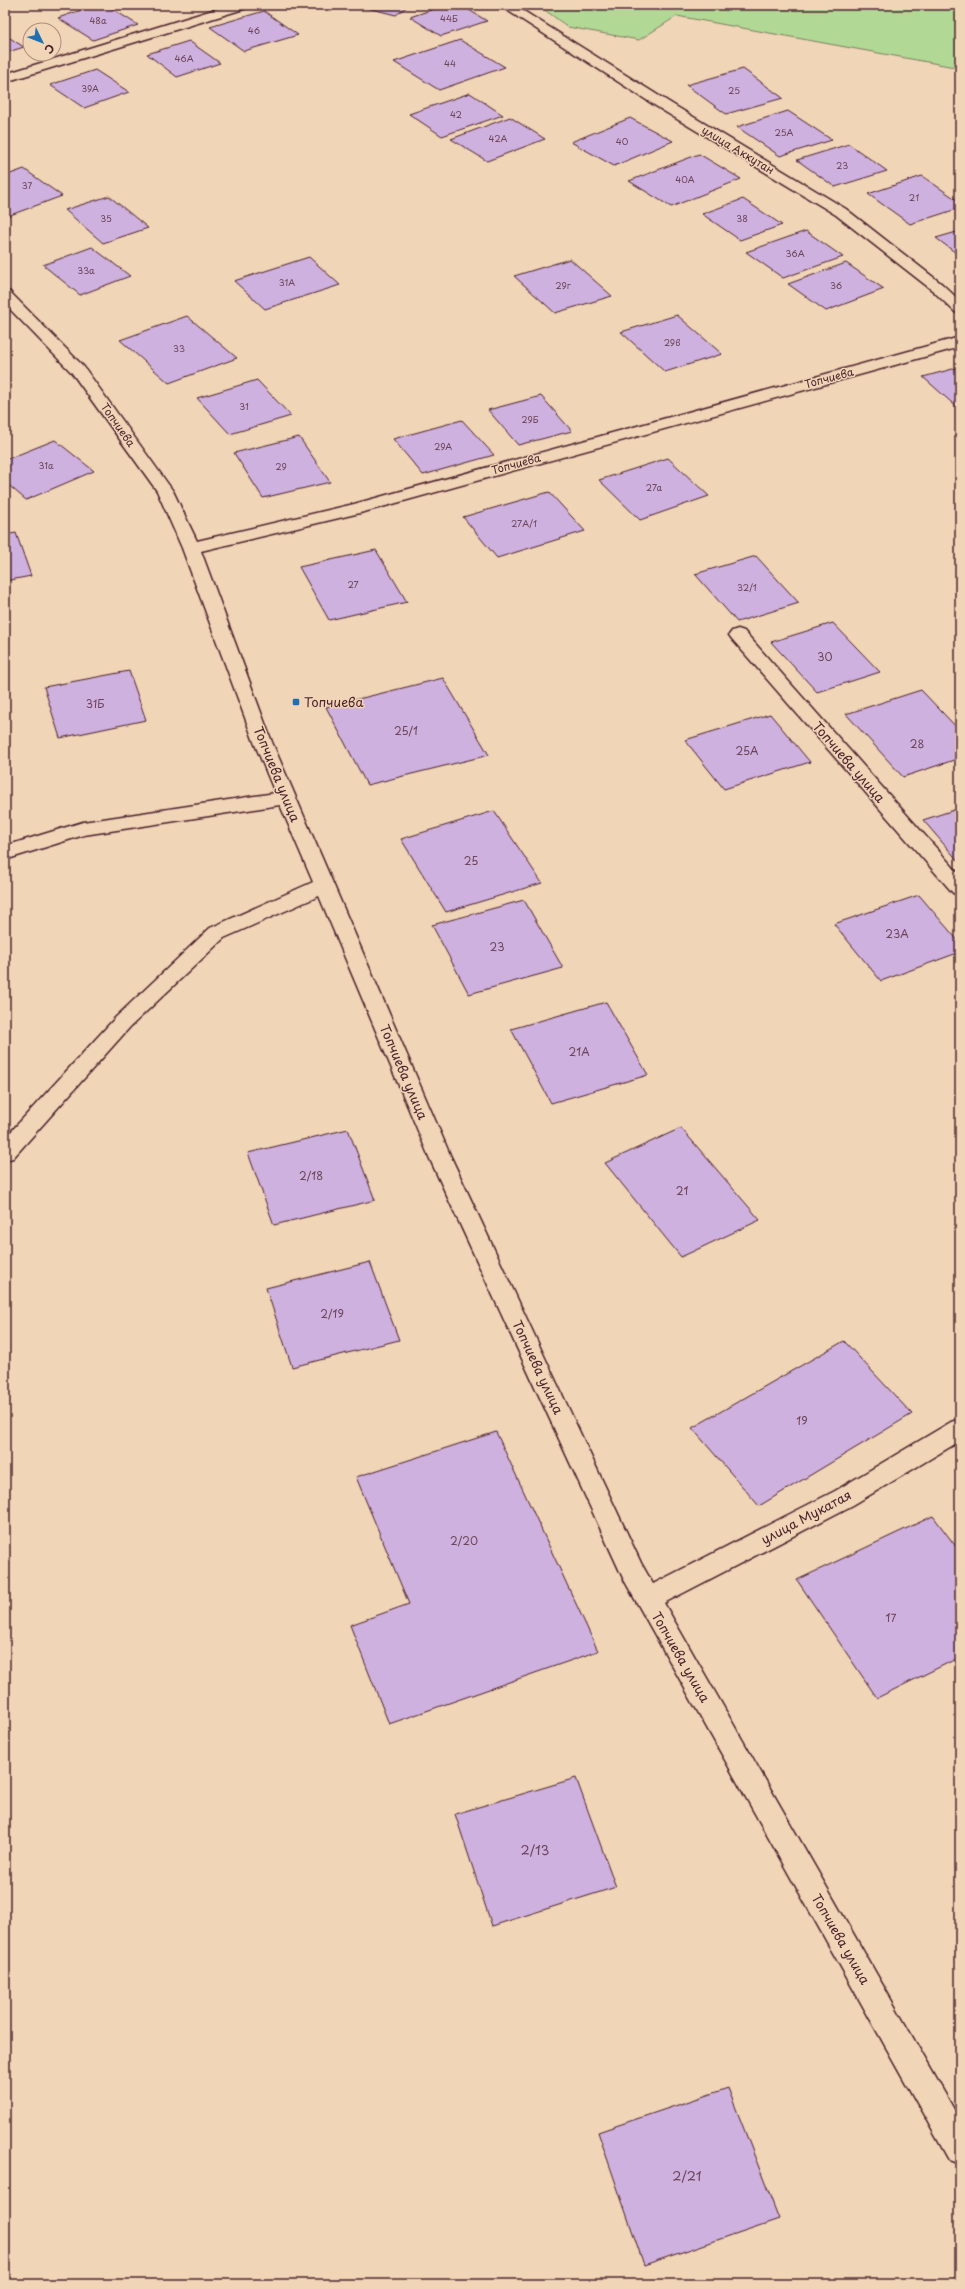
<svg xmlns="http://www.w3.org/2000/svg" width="965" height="2289" font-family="'Playpen Sans',sans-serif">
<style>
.green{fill:#b1d995;stroke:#7e7c60}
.building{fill:#ceb1de;stroke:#4a1f2b}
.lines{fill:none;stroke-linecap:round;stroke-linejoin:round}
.minor-casing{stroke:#4a1f2b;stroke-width:3}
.minor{fill:#f0d5b7;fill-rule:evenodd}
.poi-dot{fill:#1f6fb2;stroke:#f0d5b7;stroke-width:1.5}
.labels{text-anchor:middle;stroke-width:3;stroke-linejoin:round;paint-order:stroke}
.far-number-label{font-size:9px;fill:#6b4458}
.far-street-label{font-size:11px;fill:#4a1f2b;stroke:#f0d5b7}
.number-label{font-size:11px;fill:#6b4458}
.poi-label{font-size:13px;fill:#4a1f2b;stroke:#f0d5b7;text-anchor:start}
.street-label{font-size:13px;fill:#4a1f2b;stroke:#f0d5b7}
.near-number-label{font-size:13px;fill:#6b4458}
</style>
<rect width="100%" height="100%" fill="#f0d5b7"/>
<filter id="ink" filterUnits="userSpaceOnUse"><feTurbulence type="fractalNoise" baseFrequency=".025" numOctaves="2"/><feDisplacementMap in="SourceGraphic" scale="8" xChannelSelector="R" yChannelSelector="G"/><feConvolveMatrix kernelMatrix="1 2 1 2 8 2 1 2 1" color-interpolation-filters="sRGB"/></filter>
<g filter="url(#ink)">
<path class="green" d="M538 5H960V68L677 16 639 40 568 27Z"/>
<path class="building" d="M96 5H106L138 25 93 40 58 18Z
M355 5H409L396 15Z
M446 5H461L487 21 441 36 410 17Z
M264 11 298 35 244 51 210 27Z
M5 35 24 47 5 53Z
M460 40 505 67 439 90 394 62Z
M189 41 220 63 177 77 147 54Z
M743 69 783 98 726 114 686 85Z
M95 70 129 92 84 108 50 85Z
M470 93 503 115 442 136 409 114Z
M788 111 832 140 780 156 737 127Z
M510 117 545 139 487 161 451 139Z
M630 118 673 141 614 166 571 142Z
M849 144 887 171 835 187 797 160Z
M699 154 741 179 671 207 629 181Z
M24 169 62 196 5 217V176Z
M922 176 960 202V208L910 224 868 194Z
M109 196 148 228 103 243 65 210Z
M743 199 782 225 740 240 702 214Z
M806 231 843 257 783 278 746 252Z
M960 231V256L936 238Z
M92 247 130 276 80 295 43 265Z
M309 257 340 285 265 309 234 281Z
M570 259 612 296 555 313 514 276Z
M846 263 884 289 826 311 788 284Z
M677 315 722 354 665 372 621 332Z
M187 316 237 358 169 383 120 340Z
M960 367V410L923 377Z
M257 380 291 416 230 434 197 398Z
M541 396 572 431 518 445 488 410Z
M462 420 494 455 423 475 393 439Z
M299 437 330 482 263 498 234 453Z
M55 440 94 471 26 500 5 482V460Z
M668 458 709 496 640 520 599 480Z
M549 492 585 531 497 558 463 517Z
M16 533 31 576 5 581V535Z
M376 550 407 602 329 620 299 567Z
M756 556 799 603 737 622 695 574Z
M833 623 880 672 817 692 771 642Z
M129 671 146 720 60 738 44 687Z
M443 678 489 755 367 785 326 707Z
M921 690 960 731V758L903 777 846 714Z
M770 714 810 762 724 789 685 740Z
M960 808V863L923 820Z
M494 811 542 883 446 912 401 839Z
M919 895 960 943V952L881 981 834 924Z
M524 900 563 968 469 994 432 925Z
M606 1002 648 1075 551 1103 511 1029Z
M681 1128 760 1220 681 1257 605 1163Z
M348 1129 375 1200 274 1225 248 1153Z
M370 1262 399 1340 292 1367 266 1288Z
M844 1341 912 1414 759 1506 692 1428Z
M496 1432 598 1651 389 1724 350 1625 409 1604 356 1477Z
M933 1516 960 1552V1657L877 1698 797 1580Z
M576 1778 616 1887 492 1926 455 1814Z
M728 2088 779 2219 644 2265 598 2132Z"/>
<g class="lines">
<g class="minor-casing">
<path id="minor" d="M229 5H248L247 8 5 82V74Z
M499 5H514L672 104 846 209 942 284 960 301V314L955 312 932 290 836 215 662 110Z
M5 290 10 292 84 367 173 491 197 541 354 504 960 337V347L364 512 201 551 272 742 451 1157 641 1563 653 1584 835 1491 951 1422 960 1419V1441L853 1505 664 1603 960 2120V2164L949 2160 623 1578 429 1157 319 896 224 938 130 1027 13 1158 5 1160V1138L116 1017 210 928 313 882 280 805 84 835 5 860V846L83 822 275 793 254 742 182 548 157 491 72 373 5 304Z
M738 629 744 631 960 875V895L953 893 732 639 729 635 732 631Z"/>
</g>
<use href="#minor" class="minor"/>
</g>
</g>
<rect class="poi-dot" x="292" y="698" width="8" height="8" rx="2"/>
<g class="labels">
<g class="far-number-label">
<text x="449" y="22">44Б</text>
<text x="98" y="24">48а</text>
<text x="254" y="34">46</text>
<text x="184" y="62">46А</text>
<text x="450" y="67">44</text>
<text x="90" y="92">39А</text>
<text x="734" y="94">25</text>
<text x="456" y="118">42</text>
<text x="784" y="136">25А</text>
<text x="498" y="142">42А</text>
<text x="622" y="145">40</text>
<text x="842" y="169">23</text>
<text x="685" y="183">40А</text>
<text x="27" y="189">37</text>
<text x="914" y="201">21</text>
<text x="106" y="222">35</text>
<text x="742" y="222">38</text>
<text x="795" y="257">36А</text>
<text x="86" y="274">33а</text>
<text x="287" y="286">31А</text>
<text x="563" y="289">29г</text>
<text x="836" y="289">36</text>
<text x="672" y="346">29в</text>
<text x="179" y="352">33</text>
<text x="244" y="410">31</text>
<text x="530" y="423">29Б</text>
<text x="443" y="450">29А</text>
<text x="46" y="469">31а</text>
<text x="281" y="470">29</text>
<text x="654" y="491">27а</text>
<text x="524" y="527">27А/1</text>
<text x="353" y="588">27</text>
<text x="747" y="591">32/1</text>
</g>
<g class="far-street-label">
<text transform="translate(738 150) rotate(31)" y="4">улица Аккутан</text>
<text transform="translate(829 378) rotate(-15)" y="4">Топчиева</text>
<text transform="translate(118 425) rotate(55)" y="4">Топчиева</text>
<text transform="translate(516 464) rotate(-15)" y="4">Топчиева</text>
</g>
<g class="number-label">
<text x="825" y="661">30</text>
<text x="95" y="708">31Б</text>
<text x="406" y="735">25/1</text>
<text x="917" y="748">28</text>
<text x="747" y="755">25А</text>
<text x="471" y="865">25</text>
<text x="897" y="938">23А</text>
<text x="497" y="951">23</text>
<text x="579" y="1056">21А</text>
<text x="311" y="1180">2/18</text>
<text x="682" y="1195">21</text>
<text x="332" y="1318">2/19</text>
<text x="802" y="1425">19</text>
<text x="464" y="1545">2/20</text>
<text x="891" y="1622">17</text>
</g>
<g class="poi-label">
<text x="304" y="707">Топчиева</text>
</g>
<g class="street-label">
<text transform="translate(849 762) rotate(49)" y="5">Топчиева улица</text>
<text transform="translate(277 774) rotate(68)" y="5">Топчиева улица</text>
<text transform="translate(404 1072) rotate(67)" y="5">Топчиева улица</text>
<text transform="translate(538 1367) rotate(65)" y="5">Топчиева улица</text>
<text transform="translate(806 1517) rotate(-28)" y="5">улица Мукатая</text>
<text transform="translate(681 1657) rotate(60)" y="5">Топчиева улица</text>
<text transform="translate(841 1939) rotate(60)" y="5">Топчиева улица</text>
</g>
<g class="near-number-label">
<text x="535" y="1855">2/13</text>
<text x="687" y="2181">2/21</text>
</g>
</g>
<rect width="965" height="2289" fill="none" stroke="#f0d5b7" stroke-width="20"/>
<rect x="10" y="10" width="945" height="2269" fill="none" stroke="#4a1f2b" stroke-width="1.5" filter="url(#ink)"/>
<g transform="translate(42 42) rotate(133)"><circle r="19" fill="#f0d5b7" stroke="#ae8c7f"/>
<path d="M0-3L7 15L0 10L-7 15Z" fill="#1f6fb2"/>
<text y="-6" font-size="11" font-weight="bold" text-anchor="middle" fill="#4a1f2b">С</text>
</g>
</svg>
